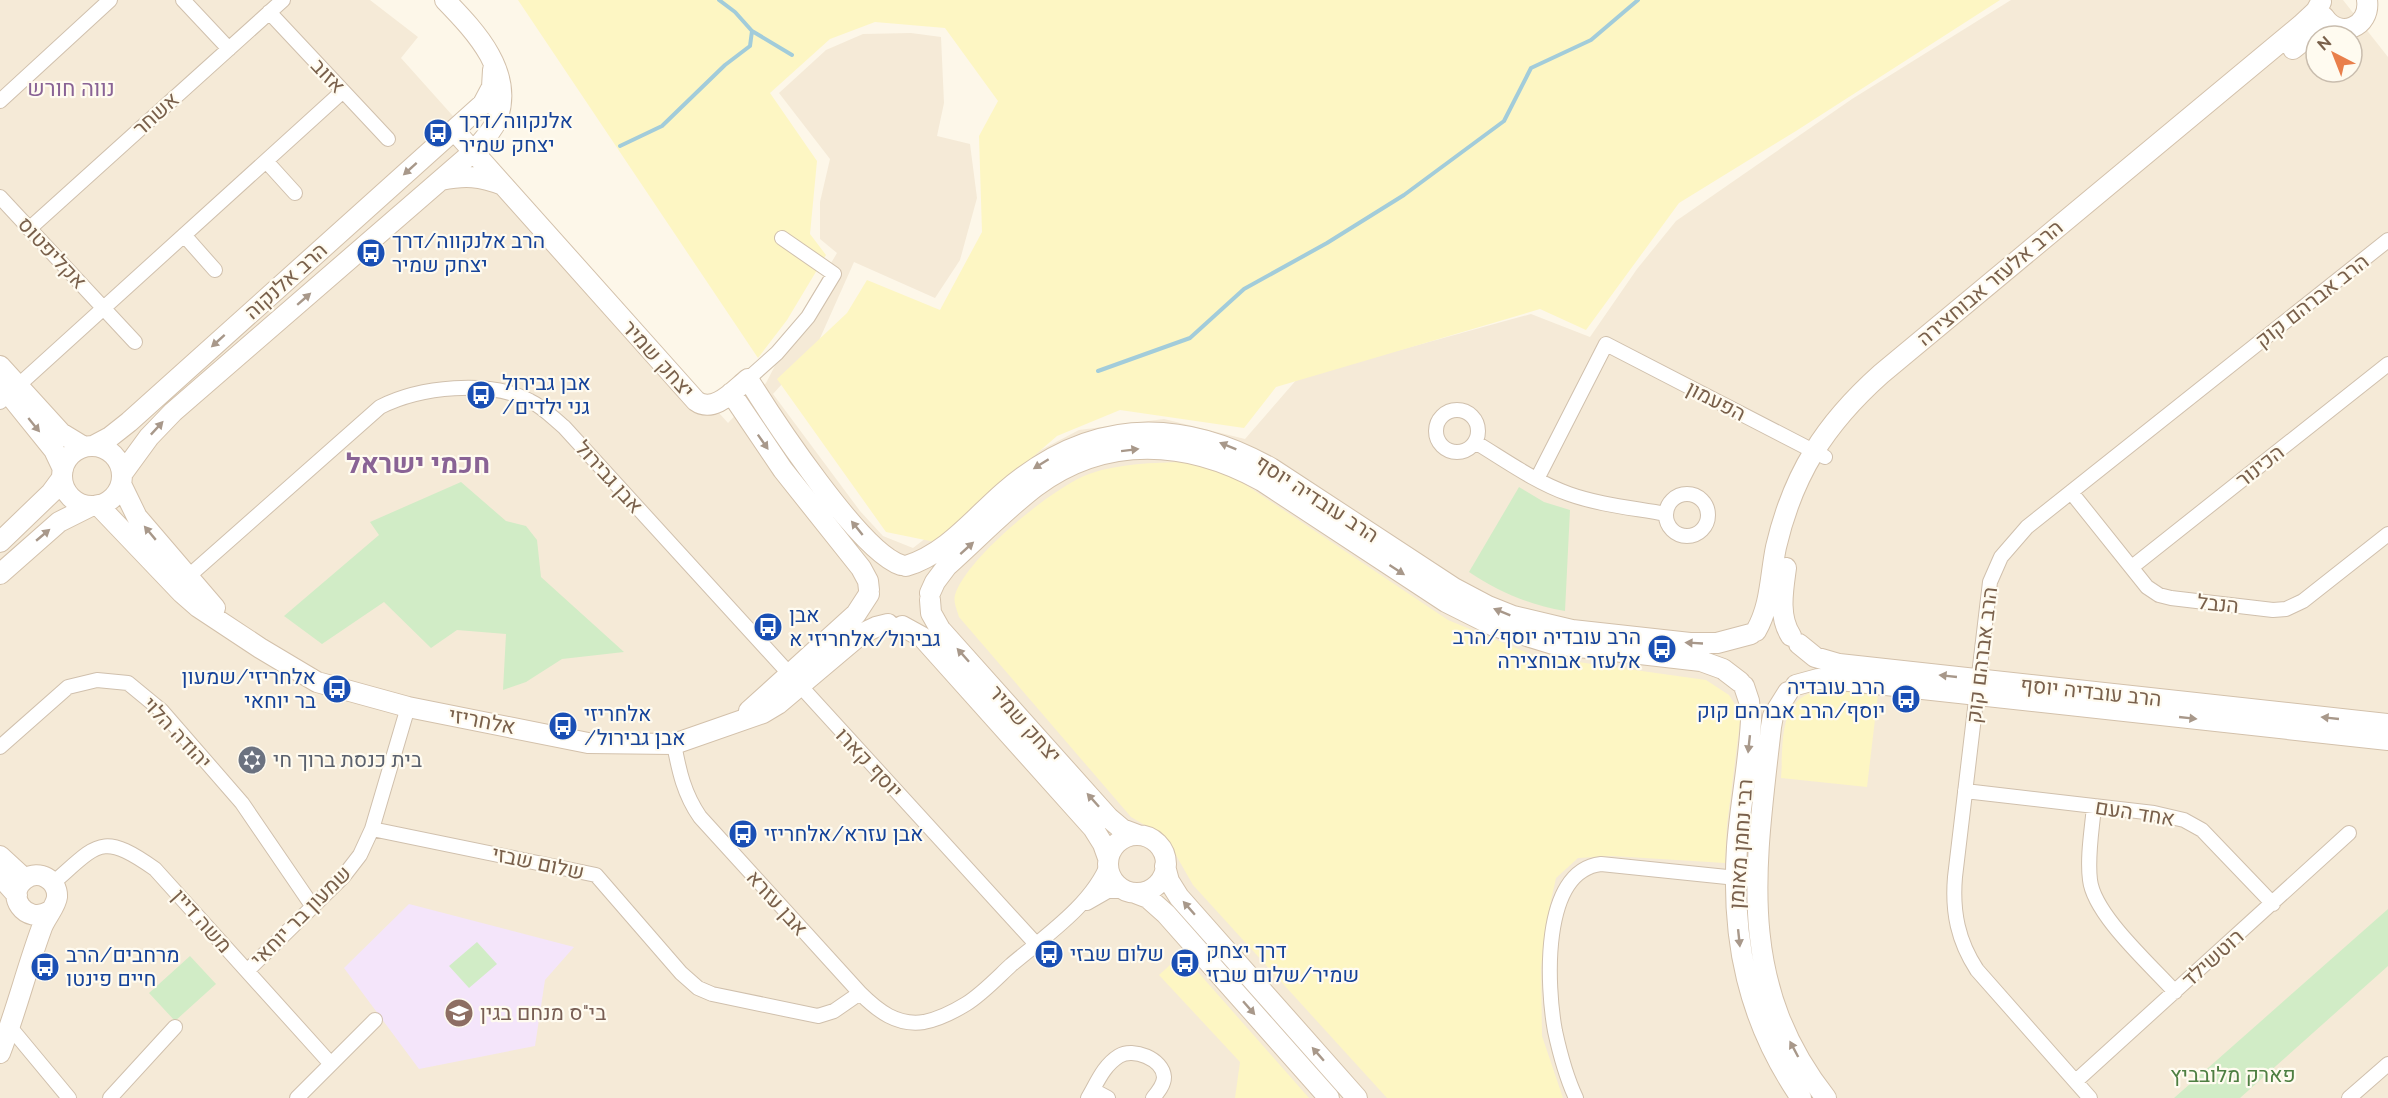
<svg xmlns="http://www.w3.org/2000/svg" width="2388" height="1098" font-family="Raleway,Heebo,sans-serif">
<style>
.residential{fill:#f5ead7;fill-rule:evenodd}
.education{fill:#f4e5fa}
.green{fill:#d1ecc6}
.sand{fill:#fdf6c3}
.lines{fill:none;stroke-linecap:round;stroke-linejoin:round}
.stream{stroke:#a2ccda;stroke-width:4}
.street-casing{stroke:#d0c0ad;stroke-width:16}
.secondary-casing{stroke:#d3c1ab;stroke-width:22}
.street{stroke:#fff;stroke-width:14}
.secondary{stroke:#fff;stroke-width:20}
.oneway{fill:#a8988a}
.labels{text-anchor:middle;stroke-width:4.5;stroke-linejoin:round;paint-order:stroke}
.street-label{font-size:21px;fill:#79604b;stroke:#fffbf0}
.transit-label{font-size:21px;fill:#164399;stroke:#fffbf0;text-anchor:start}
.worship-label{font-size:21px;fill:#5b616d;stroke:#fffbf0;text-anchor:start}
.education-label{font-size:21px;fill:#785e54;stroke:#fffbf0;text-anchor:start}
.park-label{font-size:21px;fill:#4e7f42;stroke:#fffbf0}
.neighbourhood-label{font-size:22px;fill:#896395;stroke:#fffbf0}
.district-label{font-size:27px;font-weight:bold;fill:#896395;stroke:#fffbf0}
</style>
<rect width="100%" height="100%" fill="#fdf7e9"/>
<path class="residential" d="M0 0H370L418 37 401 58 728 423 766 383 809 300 837 253 820 239V202L830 159 779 93 826 50 863 34 911 33 941 37 944 103 937 136 970 144 977 198 960 260 935 298 854 262 817 345 773 394 860 511 883 536 913 548 1037 452 1079 430 1164 419 1245 439 1298 378 1531 314 1590 337 1637 269 1676 221 1852 99 2011 0H2343L2388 57V1098H0ZM2316 36H2352V72H2316Z"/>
<path class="education" d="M409 904 574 947 545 980 535 1046 419 1069 344 968Z"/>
<path class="green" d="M461 482 506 521 526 526 537 540 541 577 624 652 562 659 526 682 503 690 506 634 457 630 431 648 384 602 322 644 284 616 379 535 370 522Z
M1519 487 1544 502 1570 510 1565 611C1529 605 1499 592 1469 572Z
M2388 909V966L2240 1098H2174Z
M477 942 497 964 469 988 449 966Z
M190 956 216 984 175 1021 149 993Z"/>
<path class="sand" d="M518 0H2000L1796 131 1679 203 1586 330 1540 309 1276 387 1244 428 1120 410 1057 436 935 542 886 532 777 379 847 313 867 280 940 310 982 232 979 136 998 101 945 28 875 22 830 39 770 93 817 161 810 234 826 255 787 320 758 358Z
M1185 462 1234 477 1448 620 1535 656 1706 680 1729 695 1741 714 1727 825 1725 863 1612 856 1578 858 1556 878 1548 914 1541 967 1542 1036 1563 1098H1387L1193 885 1173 850 1153 830 1131 817 959 617C957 610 953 601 955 595 966 558 1053 487 1089 474 1120 463 1153 463 1185 462Z
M1826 689 1878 694 1867 787 1781 778C1784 739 1777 695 1826 689Z
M1182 954 1309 1098H1235L1240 1062 1159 975Z"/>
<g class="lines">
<path class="stream" d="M752 31 792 55
M620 146 662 126 725 65 750 46 752 31 735 12 719 0
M1098 371 1190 338 1244 289 1327 243 1404 195 1504 121 1531 68 1591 40 1638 0"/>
<g class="street-casing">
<path id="street" d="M183 0 229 49
M269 12 388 139
M0 101 110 0
M266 161 295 193
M0 197 135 342
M29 229 283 0
M184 235 215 270
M748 379 777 353 808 317 834 274 782 238
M0 402 343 91
M1436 431a21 21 0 1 1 42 0a21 21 0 1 1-42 0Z
M1475 442C1505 460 1535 482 1569 494 1600 505 1634 508 1666 514
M1537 479 1606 344 1825 457
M2071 492 2147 587 2159 595 2171 598 2273 610 2286 609 2303 601 2388 534
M1666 515a21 21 0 1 1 42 0a21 21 0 1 1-42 0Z
M2132 567 2388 364
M182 582 380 407C419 387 489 379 530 401 543 407 553 418 564 427L1036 944
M674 744C679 771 684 794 700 817L860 993C878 1011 897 1026 924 1022 939 1019 953 1012 966 1004 982 994 997 978 1011 965 1044 937 1093 904 1108 863
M0 747 68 687 97 680 128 683 162 711 242 803 313 907
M1965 791 2154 813 2184 820 2202 830 2273 904
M2094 806C2092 830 2087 856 2090 880 2094 915 2151 965 2175 992
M372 829 596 875 681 973 698 988 712 994 818 1016 834 1011 860 993
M53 883C98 844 101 831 155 869L330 1063
M1087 903 1108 891H1126
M247 971 343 877 360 855 372 829 408 707
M10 1027 69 1098
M2076 1081 2349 833
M1093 1090 1108 1098
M110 1098 175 1027
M297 1098 375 1020
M1088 1098C1097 1083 1103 1066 1119 1056 1133 1047 1163 1059 1164 1077 1164 1085 1158 1092 1153 1098
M1576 1098C1566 1077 1560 1054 1555 1031 1547 988 1540 871 1601 864L1756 880
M2090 1098 1977 970C1958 941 1952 912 1955 877L1990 582 2001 557 2027 527 2388 240
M2349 1098 2388 1064"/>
</g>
<g class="secondary-casing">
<path id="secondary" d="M2324 17C2339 40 2371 27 2367 0
M2293 49 2317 30 2333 27
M454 130 696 401C714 414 734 390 748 379 773 419 860 552 901 565
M441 180C465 175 480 176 503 185
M0 366 61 433 84 447
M0 383 54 450 63 469
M731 393 783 470 861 568 868 581 869 590
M93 446 110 437 129 422 483 104 492 87 493 70
M62 476a30 30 0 1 1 60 0a30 30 0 1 1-60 0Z
M122 474 149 437 173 412 473 152C480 143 491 133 496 122 516 74 476 32 445 0
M121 484 137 517 215 608
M98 505 182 593 198 607 260 648 317 682 408 707 588 743 674 744 763 713 778 704 861 634 876 627 888 624
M0 542 51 493 62 478
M906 566C946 554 973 519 1004 492 1087 420 1176 415 1271 468L1454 588 1488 606 1513 616 1572 630 1690 643H1717L1751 634
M1786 568C1783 590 1778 616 1791 636
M0 574 59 522 91 506
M930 593 935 582 947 566C976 540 1004 511 1035 487 1106 434 1188 440 1262 481L1446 602 1494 626 1553 644 1701 661 1723 669 1740 682
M930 600 931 613 940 629 1109 818 1122 829 1138 835
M902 626 922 637 1093 828 1103 844 1108 858
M1756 631C1771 605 1770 576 1776 547 1793 474 1825 424 1881 374L2301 25 2316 11 2321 2
M1799 644 1815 657 1839 664 2388 724
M1796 685 1818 679 1840 680 2388 740
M1744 686 1749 701 1751 720C1749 763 1740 805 1737 847 1731 940 1748 1021 1801 1098
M1788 692 1773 716 1771 727C1756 863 1734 981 1826 1098
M749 711 856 614 869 594
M1108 864a29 29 0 1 1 58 0a29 29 0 1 1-58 0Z
M0 856 25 879
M1165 866 1169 881 1179 897 1357 1098
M0 876 17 895
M1135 893 1148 898 1166 914 1329 1098
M0 1053C16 1012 26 971 41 930 44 919 56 907 57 897 58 880 39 869 25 879 4 894 25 926 50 911"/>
</g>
<use href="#street" class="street"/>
<use href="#secondary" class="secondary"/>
</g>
<defs><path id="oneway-solid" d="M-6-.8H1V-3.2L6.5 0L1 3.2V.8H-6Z" transform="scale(1.5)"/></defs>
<g class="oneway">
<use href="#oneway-solid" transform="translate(410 169) rotate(138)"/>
<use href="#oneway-solid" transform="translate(304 299) rotate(-41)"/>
<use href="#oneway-solid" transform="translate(218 341) rotate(138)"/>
<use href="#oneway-solid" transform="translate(34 425) rotate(51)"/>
<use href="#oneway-solid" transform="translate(157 428) rotate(-47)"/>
<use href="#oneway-solid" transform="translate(763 442) rotate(55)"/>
<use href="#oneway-solid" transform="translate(1228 446) rotate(-158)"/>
<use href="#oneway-solid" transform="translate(1130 450) rotate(-7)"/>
<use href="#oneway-solid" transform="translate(1041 464) rotate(148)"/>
<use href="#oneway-solid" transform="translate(857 528) rotate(-129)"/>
<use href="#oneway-solid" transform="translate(150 533) rotate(-130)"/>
<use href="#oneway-solid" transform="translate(43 535) rotate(-40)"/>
<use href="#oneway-solid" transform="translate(967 548) rotate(-42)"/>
<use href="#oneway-solid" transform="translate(1397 570) rotate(33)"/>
<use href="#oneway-solid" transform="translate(1502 612) rotate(-158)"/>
<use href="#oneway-solid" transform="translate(1694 643) rotate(-177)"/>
<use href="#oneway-solid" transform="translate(963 655) rotate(-132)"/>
<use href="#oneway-solid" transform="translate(1948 676) rotate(-174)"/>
<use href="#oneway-solid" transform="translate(2188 718) rotate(6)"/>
<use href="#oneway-solid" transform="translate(2330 718) rotate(-174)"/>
<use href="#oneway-solid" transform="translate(1749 744) rotate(96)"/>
<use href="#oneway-solid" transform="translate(1093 800) rotate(-132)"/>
<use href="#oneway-solid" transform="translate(1189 908) rotate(-131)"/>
<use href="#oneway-solid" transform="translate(1739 938) rotate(84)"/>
<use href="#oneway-solid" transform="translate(1249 1008) rotate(49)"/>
<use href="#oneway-solid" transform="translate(1794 1049) rotate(-118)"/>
<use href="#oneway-solid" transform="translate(1318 1054) rotate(-131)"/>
</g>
<defs>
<g id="bus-disc" transform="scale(1.5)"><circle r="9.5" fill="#1a4fb4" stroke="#fffbf0"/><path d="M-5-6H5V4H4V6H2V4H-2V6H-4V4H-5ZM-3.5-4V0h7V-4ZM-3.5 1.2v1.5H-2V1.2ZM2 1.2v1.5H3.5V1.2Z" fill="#fff"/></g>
<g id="synagogue-disc" transform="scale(1.5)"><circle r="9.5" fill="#6b7280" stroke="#fffbf0"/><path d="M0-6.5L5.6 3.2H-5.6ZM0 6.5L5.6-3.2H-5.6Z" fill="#fff"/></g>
<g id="school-disc" transform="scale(1.5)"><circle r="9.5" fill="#8d6e63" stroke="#fffbf0"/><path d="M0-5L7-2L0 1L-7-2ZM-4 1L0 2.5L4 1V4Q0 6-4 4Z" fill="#fff"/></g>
</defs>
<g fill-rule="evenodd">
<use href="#bus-disc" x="438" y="133"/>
<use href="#bus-disc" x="371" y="253"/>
<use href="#bus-disc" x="481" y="395"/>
<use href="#bus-disc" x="768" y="627"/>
<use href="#bus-disc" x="1662" y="649"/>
<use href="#bus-disc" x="337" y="689"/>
<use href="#bus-disc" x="1906" y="699"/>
<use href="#bus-disc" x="563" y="726"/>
<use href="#synagogue-disc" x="252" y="760"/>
<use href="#bus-disc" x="743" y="834"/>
<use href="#bus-disc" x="1049" y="954"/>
<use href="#bus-disc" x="1185" y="963"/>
<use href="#bus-disc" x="45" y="967"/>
<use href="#school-disc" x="459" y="1013"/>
</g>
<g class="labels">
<g class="street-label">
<text transform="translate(328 76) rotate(47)" y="7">אזוב</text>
<text transform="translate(156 114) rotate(-42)" y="7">אשחר</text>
<text transform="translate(52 253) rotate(47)" y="7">אקליפטוס</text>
<text transform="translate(286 281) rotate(-42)" y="7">הרב אלנקוה</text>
<text transform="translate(1990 283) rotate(-40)" y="7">הרב אלעזר אבוחצירה</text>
<text transform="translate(2312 301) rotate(-38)" y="7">הרב אברהם קוק</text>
<text transform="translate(658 359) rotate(48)" y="7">יצחק שמיר</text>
<text transform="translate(1716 401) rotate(27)" y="7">הפעמון</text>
<text transform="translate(2260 466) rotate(-38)" y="7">הכינור</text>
<text transform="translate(609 477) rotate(48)" y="7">אבן גבירול</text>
<text transform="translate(1317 499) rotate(33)" y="7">הרב עובדיה יוסף</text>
<text transform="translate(2218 604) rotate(6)" y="7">הנבל</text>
<text transform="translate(1982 655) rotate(-83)" y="7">הרב אברהם קוק</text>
<text transform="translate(2091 692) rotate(6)" y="7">הרב עובדיה יוסף</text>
<text transform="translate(482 721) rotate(11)" y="7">אלחריזי</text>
<text transform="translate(1025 724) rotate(48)" y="7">יצחק שמיר</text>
<text transform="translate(177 733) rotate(47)" y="7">יהודה הלוי</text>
<text transform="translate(869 763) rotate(47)" y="7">יוסף קארו</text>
<text transform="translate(2135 813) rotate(9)" y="7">אחד העם</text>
<text transform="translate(1741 844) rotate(-86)" y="7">רבי נחמן מאומן</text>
<text transform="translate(538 863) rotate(12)" y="7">שלום שבזי</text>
<text transform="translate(777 903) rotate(48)" y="7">אבן עזרא</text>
<text transform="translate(301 916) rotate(-45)" y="7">שמעון בר יוחאי</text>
<text transform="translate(202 921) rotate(48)" y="7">משה דיין</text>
<text transform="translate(2213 958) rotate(-42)" y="7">רוטשילד</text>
</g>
<g class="transit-label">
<text x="459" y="128">אלנקווה/דרך<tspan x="459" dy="24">יצחק שמיר</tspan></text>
<text x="392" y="248">הרב אלנקווה/דרך<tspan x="392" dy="24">יצחק שמיר</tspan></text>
<text x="502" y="390">אבן גבירול<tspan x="502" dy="24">/גני ילדים</tspan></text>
<text x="789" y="622">אבן<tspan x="789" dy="24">גבירול/אלחריזי א</tspan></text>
<text x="1641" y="644" text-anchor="end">הרב עובדיה יוסף/הרב<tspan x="1641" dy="24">אלעזר אבוחצירה</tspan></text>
<text x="316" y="684" text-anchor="end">אלחריזי/שמעון<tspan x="316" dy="24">בר יוחאי</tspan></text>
<text x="1885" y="694" text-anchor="end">הרב עובדיה<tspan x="1885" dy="24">יוסף/הרב אברהם קוק</tspan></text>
<text x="584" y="721">אלחריזי<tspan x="584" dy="24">/אבן גבירול</tspan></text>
<text x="764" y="841">אבן עזרא/אלחריזי</text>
<text x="1206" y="958">דרך יצחק<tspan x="1206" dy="24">שמיר/שלום שבזי</tspan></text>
<text x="1070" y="961">שלום שבזי</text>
<text x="66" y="962">מרחבים/הרב<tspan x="66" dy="24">חיים פינטו</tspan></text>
</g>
<g class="worship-label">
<text x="273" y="767">בית כנסת ברוך חי</text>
</g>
<g class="education-label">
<text x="480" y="1020">בי"ס מנחם בגין</text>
</g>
<g class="park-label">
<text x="2233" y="1082">פארק מלובביץ</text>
</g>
<g class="neighbourhood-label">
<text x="71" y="96">נווה חורש</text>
</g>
<g class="district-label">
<text x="418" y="473">חכמי ישראל</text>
</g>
</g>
<g transform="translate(2334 54) rotate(318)"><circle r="28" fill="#fffbf0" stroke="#c9bdae" stroke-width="1.5"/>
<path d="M0-4.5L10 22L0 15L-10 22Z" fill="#e97f4b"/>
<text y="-9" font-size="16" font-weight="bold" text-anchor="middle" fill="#79604b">N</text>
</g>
</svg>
